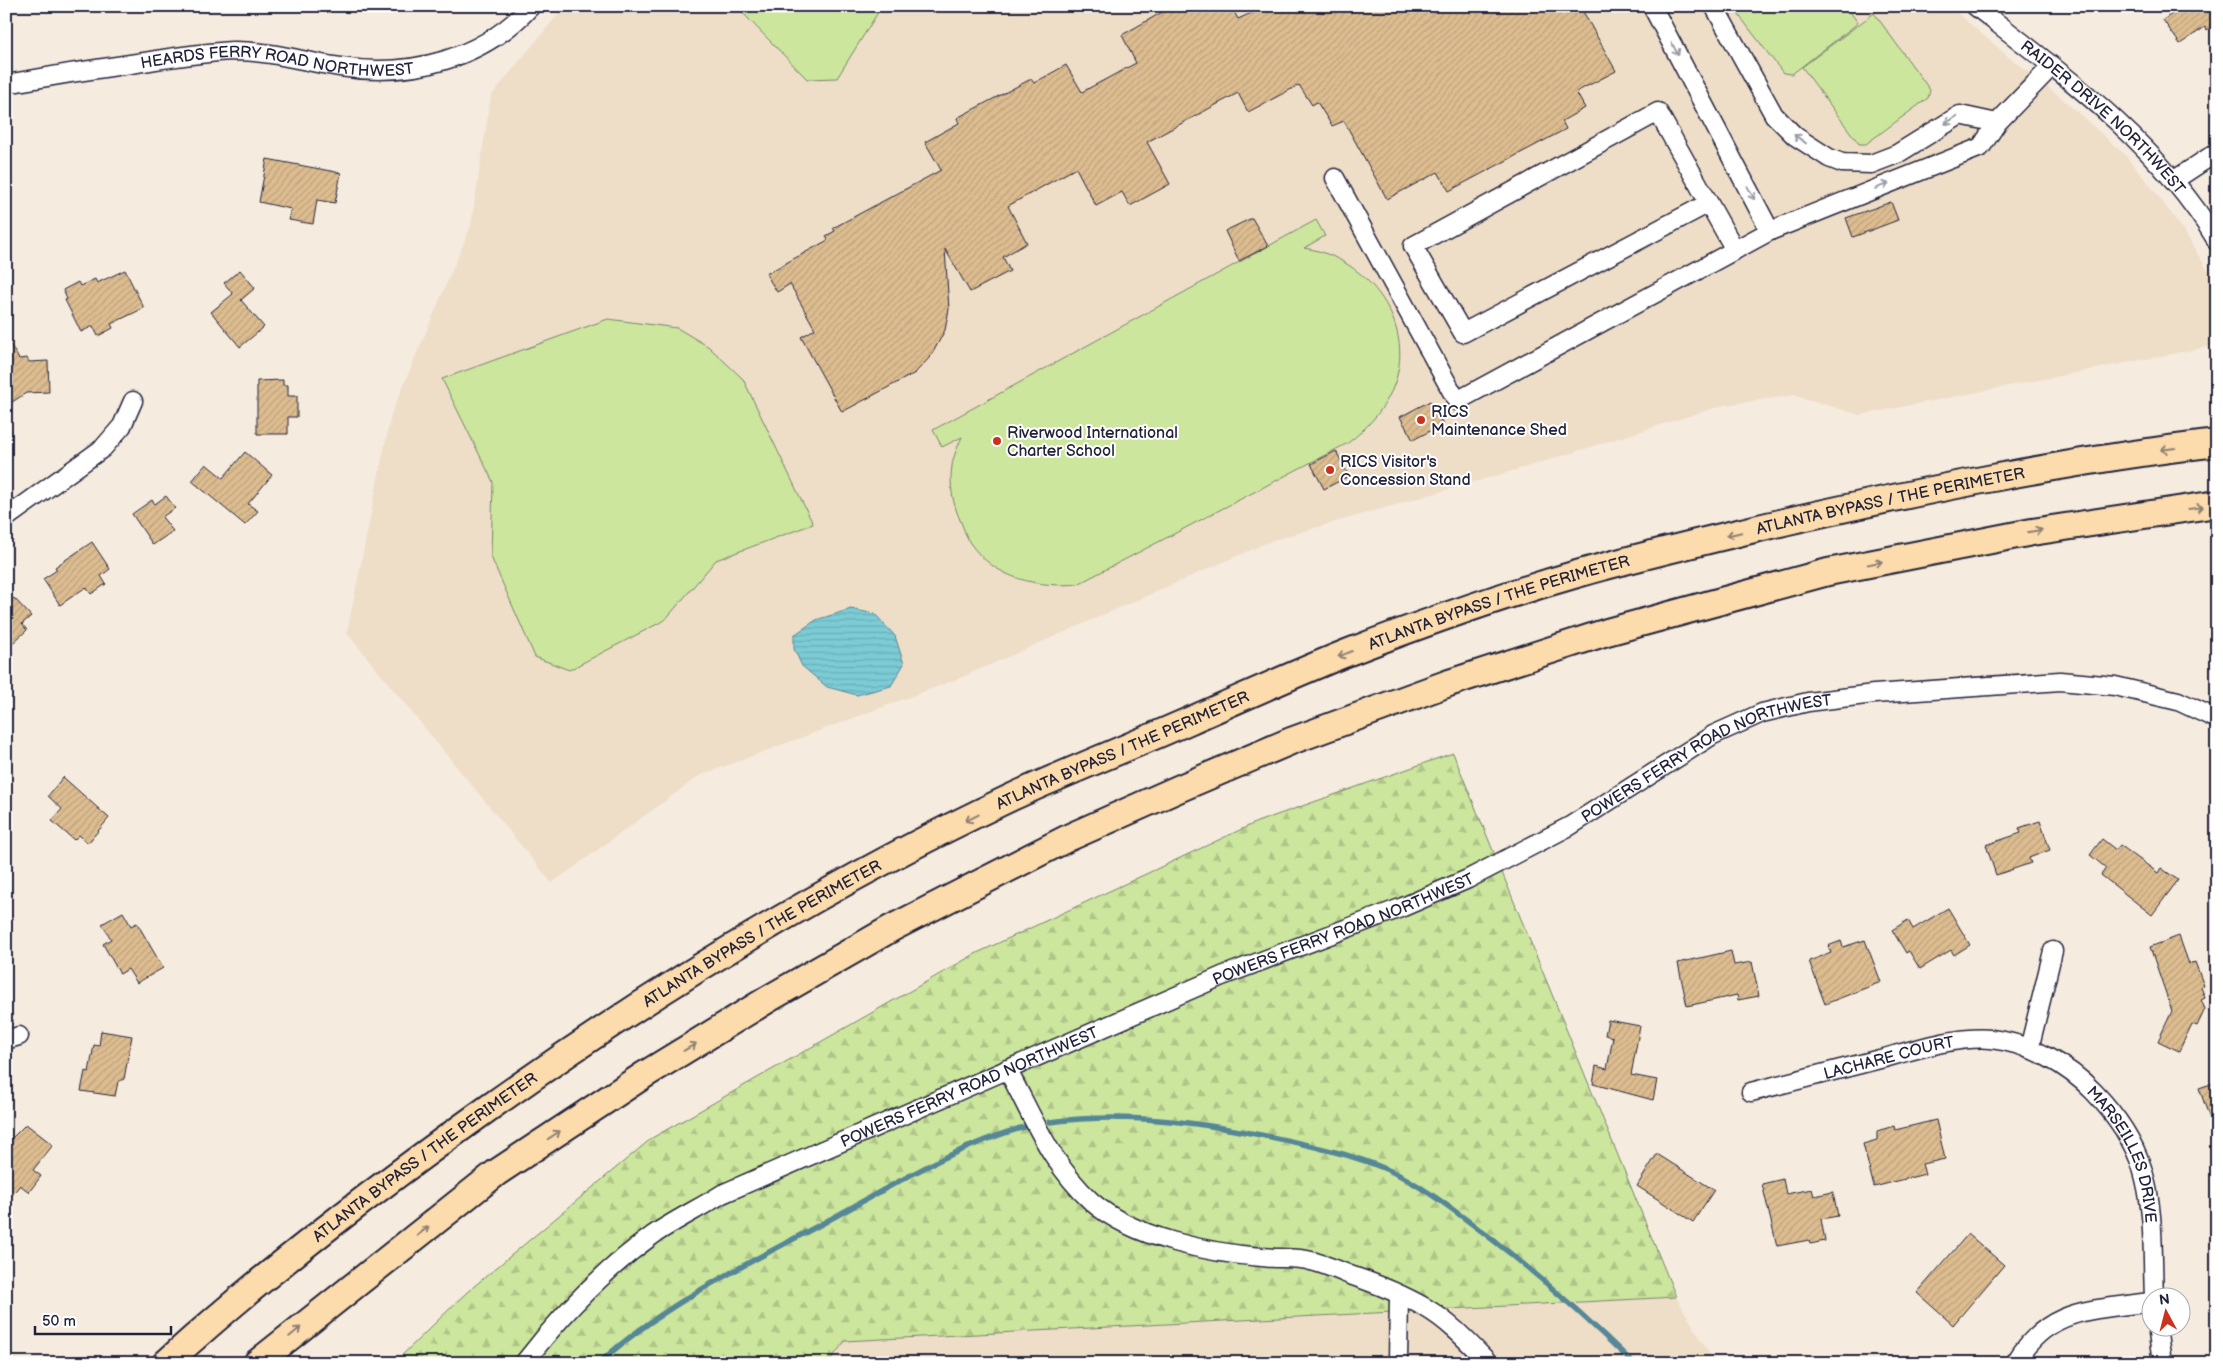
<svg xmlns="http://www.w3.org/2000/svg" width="2223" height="1369" font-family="'Balsamiq Sans',sans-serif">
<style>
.built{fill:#eeddc7}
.forest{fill:url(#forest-firs);stroke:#77846c}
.pitch{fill:#cce69d;stroke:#77846c}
.water{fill:url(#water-rules);stroke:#578797}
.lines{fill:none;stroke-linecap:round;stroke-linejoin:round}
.stream{stroke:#578797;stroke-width:5.5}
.building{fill:url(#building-hatch);stroke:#22223b}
.minor-casing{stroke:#22223b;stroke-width:21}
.highway-casing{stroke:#22223b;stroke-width:30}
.minor{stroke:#fff;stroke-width:18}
.highway{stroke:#fcdcac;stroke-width:26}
.oneway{stroke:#9c9ca7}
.oneway2{stroke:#8f7f74}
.poi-dot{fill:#c8321e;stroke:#fff;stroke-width:2}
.labels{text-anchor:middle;stroke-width:4;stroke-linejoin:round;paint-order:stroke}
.street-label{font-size:16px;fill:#22223b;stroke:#fff}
.poi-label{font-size:16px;fill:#22223b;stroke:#fff;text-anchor:start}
</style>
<defs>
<pattern id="forest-firs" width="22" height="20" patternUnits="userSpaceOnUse" patternTransform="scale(1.25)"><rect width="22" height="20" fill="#cce69d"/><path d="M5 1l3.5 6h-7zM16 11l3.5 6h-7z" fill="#afc588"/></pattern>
<pattern id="water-rules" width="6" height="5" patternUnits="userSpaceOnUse" patternTransform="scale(1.25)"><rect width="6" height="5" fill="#7bcbd5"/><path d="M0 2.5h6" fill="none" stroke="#6aaeb8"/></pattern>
<pattern id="building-hatch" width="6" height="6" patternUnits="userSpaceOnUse" patternTransform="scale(1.25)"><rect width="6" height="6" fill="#ddbd90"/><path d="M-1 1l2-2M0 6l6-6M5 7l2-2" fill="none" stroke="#bda27d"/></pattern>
</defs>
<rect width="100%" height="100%" fill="#f5ebde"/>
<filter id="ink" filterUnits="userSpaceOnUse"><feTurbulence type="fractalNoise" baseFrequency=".02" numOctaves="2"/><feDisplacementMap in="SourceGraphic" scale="10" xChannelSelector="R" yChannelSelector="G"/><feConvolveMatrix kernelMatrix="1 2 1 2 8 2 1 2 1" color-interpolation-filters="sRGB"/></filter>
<g filter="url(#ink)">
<path class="built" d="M565 6H1949L2011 59 2059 96 2124 154 2152 188 2184 231 2217 286V345L1860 415 1795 395 1724 405 1526 467 1273 540 960 678 699 776 552 883 347 633 391 415 471 226 491 96Z
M1676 1297 1715 1363H828L845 1341Z"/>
<path class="forest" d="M1453 753 1676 1297 845 1341 828 1363H394L466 1293 652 1138 975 954 1257 822Z"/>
<path class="pitch" d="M736 6H882L837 78 807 79Z
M1732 6H1846L1858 23 1792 74 1783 73Z
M1874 13 1930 90 1928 98 1866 144H1859L1802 67Z
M1316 220 1325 236 1304 248C1368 257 1420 327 1392 390 1382 412 1367 428 1348 443L1078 584C1038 588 995 579 970 543 966 537 964 529 961 522 953 505 949 485 952 466 953 457 958 446 962 437L942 447 933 430Z
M608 319 677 328 709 347 743 379 813 524 716 560 665 620 569 670 535 657 491 557 493 482 442 379Z"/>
<path class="water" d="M851 609 875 614 895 636 904 664 891 686 857 695 827 687 802 666 794 649V635L816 620Z"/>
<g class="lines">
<path class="stream" d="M1050 1122C1130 1111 1211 1124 1290 1141 1328 1150 1366 1158 1401 1176 1432 1193 1460 1215 1488 1236 1539 1275 1587 1318 1633 1363
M599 1363C666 1302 748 1264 827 1221 892 1186 956 1145 1028 1126"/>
</g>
<path class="building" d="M1173 6H1231L1238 19 1258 10 1272 6H1580L1616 71 1576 92 1585 108 1562 121 1566 129 1449 191 1438 172 1387 199 1344 121 1332 126 1317 102 1312 105 1299 85 1248 112 1238 93 1147 142 1170 184 1130 206 1122 192 1096 206 1076 168 1008 206 1027 243 1003 257 1010 271 970 292 945 249 949 309 945 330 931 356 915 373 842 412 801 337 815 329 790 284 777 292 766 274 828 240 826 236 835 231 833 228 941 170 925 142 959 123 957 118 1031 79 1034 83 1066 65 1082 92 1136 63 1122 35Z
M2184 6H2217V23L2207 30 2205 27 2180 44 2163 20Z
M267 159 341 173 335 203 317 200 313 224 289 220 291 209 259 202Z
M1891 202 1898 220 1853 237 1846 218Z
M1252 218 1268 246 1239 261 1225 231Z
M125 270 144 308 111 324 113 328 98 336 93 326 81 332 65 300 67 299 63 290 78 282 80 286 95 279 97 283Z
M240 270 255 288 241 300 264 327 240 347 211 312 233 294 224 283Z
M6 338 19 359 27 358 29 362 48 361 49 392 26 393 6 406Z
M283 380V385H288V396H297V417H288V434H257V381Z
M1430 401 1443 424 1413 440 1400 417Z
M1336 451 1349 476 1324 489 1311 464Z
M245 452 272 475 248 504 258 511 245 525 192 481 206 464 223 478Z
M166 496 175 508 162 517 173 531 153 545 132 514 152 500 155 504Z
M92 542 110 569 101 576 106 584 91 594 86 587 60 605 43 579 57 570 55 567Z
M14 598 31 616 22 624 27 630 6 649V605Z
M63 777 109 818 88 843 79 835 74 840 52 821 62 809 48 796Z
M2040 821 2050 850 2029 858 2031 863 1996 875 1986 845 2021 833 2019 828Z
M2102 839 2116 850 2120 845 2158 873 2161 868 2178 880 2152 915 2101 875 2106 868 2090 855Z
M1948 908 1970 945 1954 955 1951 950 1920 969 1909 951 1906 953 1892 930 1908 920 1913 929Z
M123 912 131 926 137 923 163 968 137 983 128 969 120 974 103 944 111 939 102 924Z
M2179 936 2189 964 2195 962 2204 986 2201 987 2205 998 2201 1000 2205 1009 2197 1026 2192 1024 2179 1051 2158 1041 2172 1011 2150 947Z
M1865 940 1881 982 1825 1004 1809 961 1831 953 1828 946 1841 941 1843 947Z
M1731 951 1734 965 1752 962 1759 996 1738 1000 1737 995 1687 1006 1678 963Z
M1608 1020 1640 1026 1631 1075 1657 1080 1653 1100 1593 1084 1596 1066 1607 1069 1613 1037 1605 1035Z
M101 1031 132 1036 124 1079 118 1082 115 1096 81 1091 85 1071 89 1072 94 1045 99 1046Z
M2217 1082V1133H2215L2199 1088Z
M1936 1120 1945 1159 1922 1164 1925 1174 1874 1187 1863 1144 1877 1140V1131L1894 1126 1895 1130Z
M26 1124 53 1145 33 1170 41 1176 29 1192 20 1185 6 1203V1144Z
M1657 1154 1714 1190 1693 1222 1637 1186Z
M1783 1179 1786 1194 1812 1189 1814 1196 1833 1192 1838 1216 1821 1219 1825 1241 1810 1244 1809 1240 1777 1246 1762 1184Z
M1968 1234 2004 1265 1953 1325 1917 1293Z"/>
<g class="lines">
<g class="minor-casing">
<g id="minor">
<path d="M1652 6 1770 231 1981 147 1997 123 2052 66"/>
<path d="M1714 6 1774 115 1795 136 1829 158 1842 163 1871 164 1897 154 1960 115 1997 123"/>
<path id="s1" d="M1975 6C2064 75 2158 143 2217 241"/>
<path id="s2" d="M6 84C50 76 94 69 137 63 170 58 202 52 235 51 272 51 305 62 340 67 410 78 483 59 531 6"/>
<path d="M1335 178 1457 401 1770 231"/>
<path d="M2173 181 2217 152"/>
<path d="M1709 203 1463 333 1413 246 1658 112 1735 250"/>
<path d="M6 518 103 448 122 426 133 401"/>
<path d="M6 1040 19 1036"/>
<path d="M2029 1049 2053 951"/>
<path d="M1007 1069C1034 1118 1049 1162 1092 1202 1133 1238 1210 1253 1262 1257 1278 1259 1296 1257 1311 1261 1324 1264 1338 1270 1350 1275 1377 1284 1402 1294 1426 1308 1450 1322 1470 1344 1489 1363"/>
<path id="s3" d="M1751 1092C1794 1081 1837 1070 1880 1059 1914 1050 1956 1036 1991 1039 2029 1043 2068 1065 2094 1092 2115 1114 2133 1139 2142 1168 2155 1209 2152 1255 2154 1296"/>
<path d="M2157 1326 2162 1363"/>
<path id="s4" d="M524 1363C561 1315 604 1270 653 1235 675 1220 700 1208 722 1194L1222 976 1403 907 1468 879 1570 826 1713 735 1762 713 1808 702 1874 694 2060 681 2115 686 2178 701 2217 719"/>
<path d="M1398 1363 1399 1295"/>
<path d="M2015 1363C2049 1306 2092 1311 2150 1302"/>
</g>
</g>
<g class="highway-casing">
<g id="highway">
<path id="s5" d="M166 1363C268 1270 378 1187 490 1107 655 990 829 883 1012 797 1071 770 1132 746 1191 720 1244 697 1296 673 1349 652 1424 623 1500 596 1577 574 1647 554 1718 538 1788 521 1930 489 2072 460 2217 443"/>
<path d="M257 1363 496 1173 644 1075 770 998 892 928 1070 837 1178 789 1291 741 1449 683 1607 632 1828 572 2032 532 2217 504"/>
</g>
</g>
<use href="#minor" class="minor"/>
<use href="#highway" class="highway"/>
</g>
<defs><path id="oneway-shaft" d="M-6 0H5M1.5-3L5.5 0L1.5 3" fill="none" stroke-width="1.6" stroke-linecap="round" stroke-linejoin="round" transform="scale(1.25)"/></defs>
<g class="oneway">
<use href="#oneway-shaft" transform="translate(1675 49) rotate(62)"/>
<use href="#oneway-shaft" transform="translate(1951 120) rotate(147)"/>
<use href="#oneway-shaft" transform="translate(1800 139) rotate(-144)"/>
<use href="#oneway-shaft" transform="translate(1882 186) rotate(-22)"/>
<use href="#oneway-shaft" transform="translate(1751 193) rotate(62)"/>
</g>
<g class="oneway2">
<use href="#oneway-shaft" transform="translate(2168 449) rotate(173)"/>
<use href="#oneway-shaft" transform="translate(2196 508) rotate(-8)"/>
<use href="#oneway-shaft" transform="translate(2035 531) rotate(-9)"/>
<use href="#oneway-shaft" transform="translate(1734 534) rotate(167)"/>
<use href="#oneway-shaft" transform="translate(1875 563) rotate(-11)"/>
<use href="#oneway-shaft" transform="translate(1345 654) rotate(158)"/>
<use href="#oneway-shaft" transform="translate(972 818) rotate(153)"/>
<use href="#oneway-shaft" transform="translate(690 1047) rotate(-31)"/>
<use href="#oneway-shaft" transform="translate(554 1135) rotate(-34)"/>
<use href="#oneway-shaft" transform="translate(423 1231) rotate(-38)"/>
<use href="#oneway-shaft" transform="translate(295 1332) rotate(-40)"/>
</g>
</g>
<g class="poi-dot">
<circle cx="1421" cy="420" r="5"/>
<circle cx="997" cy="441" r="5"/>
<circle cx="1330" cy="470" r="5"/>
</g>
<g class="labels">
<g class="street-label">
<text dy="6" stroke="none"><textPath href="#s2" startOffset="274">HEARDS FERRY ROAD NORTHWEST</textPath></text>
<text dy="6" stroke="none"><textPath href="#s1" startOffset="170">RAIDER DRIVE NORTHWEST</textPath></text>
<text dy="6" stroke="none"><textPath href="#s5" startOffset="1951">ATLANTA BYPASS / THE PERIMETER</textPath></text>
<text dy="6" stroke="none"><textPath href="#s5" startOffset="1546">ATLANTA BYPASS / THE PERIMETER</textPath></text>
<text dy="6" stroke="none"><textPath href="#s5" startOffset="1141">ATLANTA BYPASS / THE PERIMETER</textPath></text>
<text dy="6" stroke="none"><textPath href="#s4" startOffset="1342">POWERS FERRY ROAD NORTHWEST</textPath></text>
<text dy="6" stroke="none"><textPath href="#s4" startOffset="938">POWERS FERRY ROAD NORTHWEST</textPath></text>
<text dy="6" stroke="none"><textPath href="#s5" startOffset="736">ATLANTA BYPASS / THE PERIMETER</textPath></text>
<text dy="6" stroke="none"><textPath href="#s3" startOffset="142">LACHARE COURT</textPath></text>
<text dy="6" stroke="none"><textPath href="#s4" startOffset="532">POWERS FERRY ROAD NORTHWEST</textPath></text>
<text dy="6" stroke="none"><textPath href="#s5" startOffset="331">ATLANTA BYPASS / THE PERIMETER</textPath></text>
<text dy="6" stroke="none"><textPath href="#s3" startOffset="435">MARSEILLES DRIVE</textPath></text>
</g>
<g class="poi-label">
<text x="1431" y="417">RICS<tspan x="1431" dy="18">Maintenance Shed</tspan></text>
<text x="1007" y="438">Riverwood International<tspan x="1007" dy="18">Charter School</tspan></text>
<text x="1340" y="467">RICS Visitor's<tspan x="1340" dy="18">Concession Stand</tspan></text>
</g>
</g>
<rect width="2223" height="1369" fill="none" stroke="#fff" stroke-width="25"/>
<rect x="12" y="12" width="2198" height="1344" fill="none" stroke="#22223b" stroke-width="2" filter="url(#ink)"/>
<g transform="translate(2166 1312) rotate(353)"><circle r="24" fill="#ffffff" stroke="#a7a7b1"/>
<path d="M0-4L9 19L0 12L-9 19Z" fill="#c8321e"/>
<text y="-8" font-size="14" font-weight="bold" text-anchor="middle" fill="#22223b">N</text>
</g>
<path d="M35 1326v8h136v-8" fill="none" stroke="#22223b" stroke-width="2.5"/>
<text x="42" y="1326" font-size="15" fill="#22223b" stroke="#ffffff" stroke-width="4" paint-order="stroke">50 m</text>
</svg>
